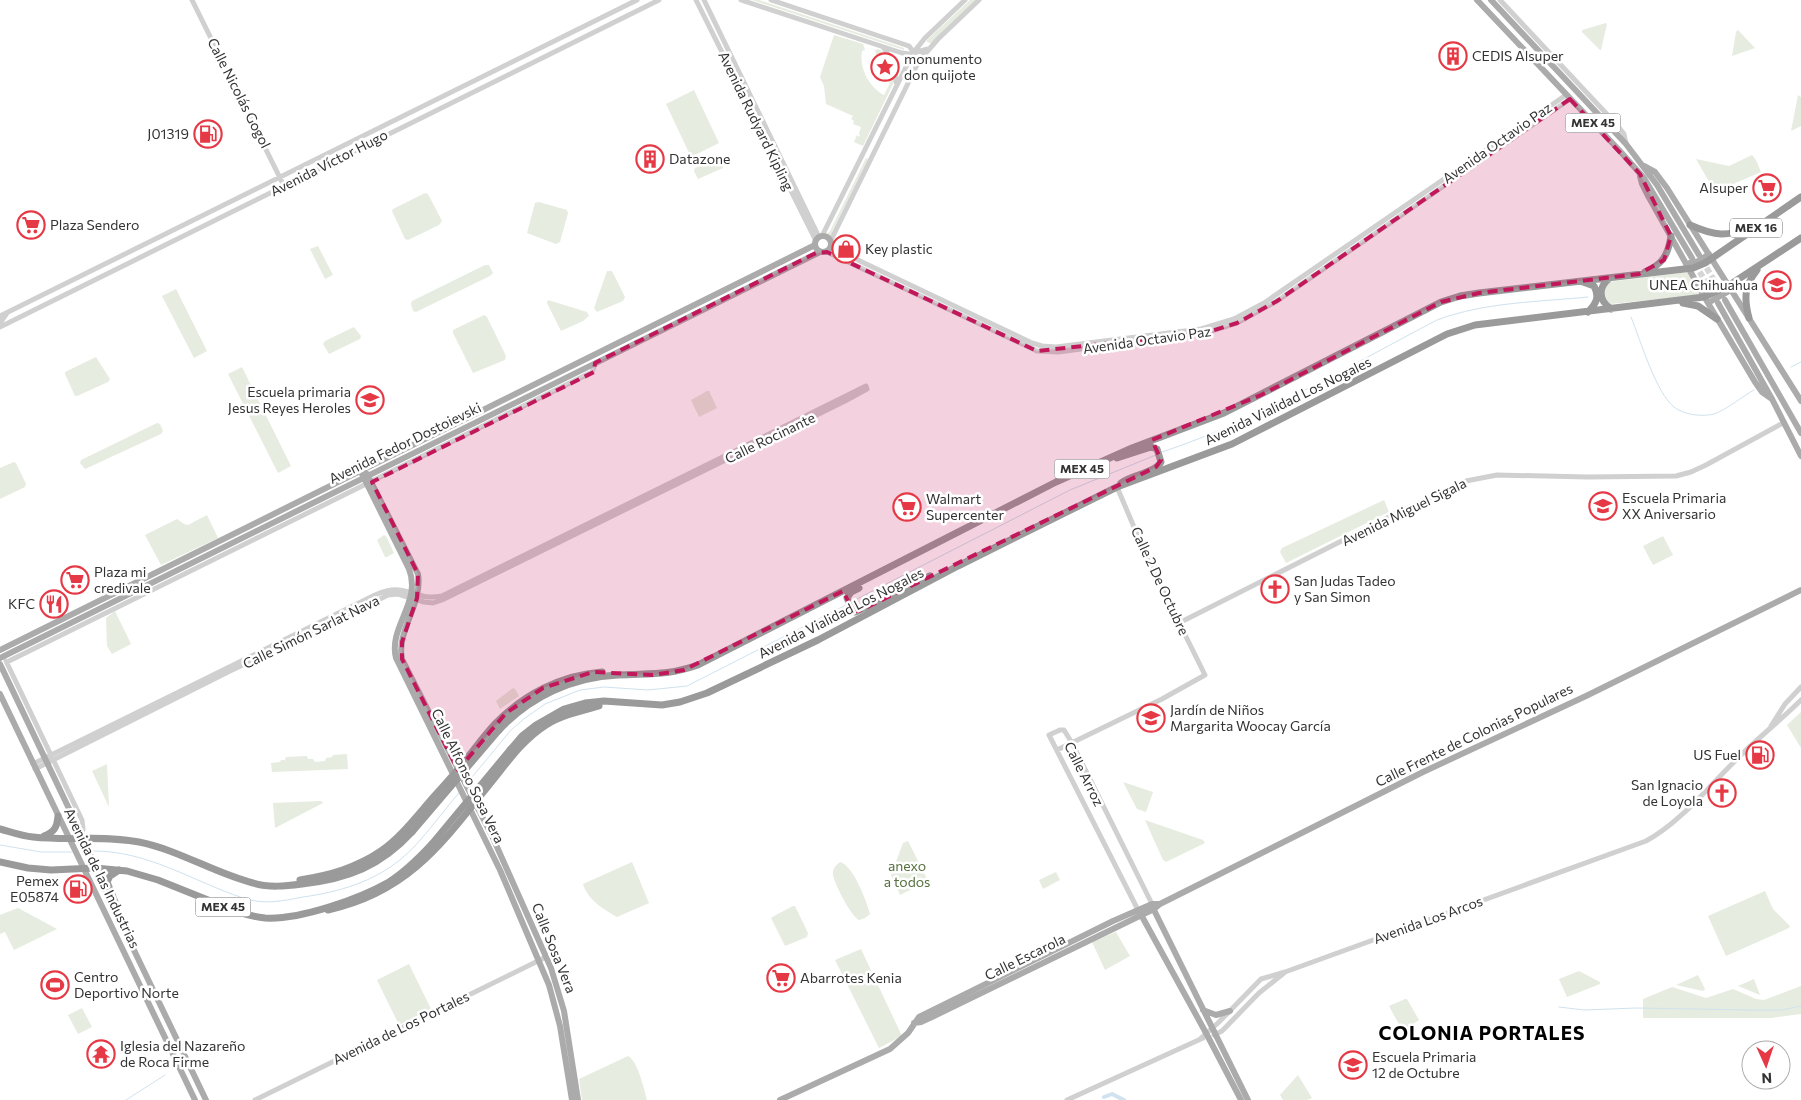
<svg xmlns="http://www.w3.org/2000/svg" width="1801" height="1100" font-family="Commissioner,sans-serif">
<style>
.green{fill:#e6ecdf}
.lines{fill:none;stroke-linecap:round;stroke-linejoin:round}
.stream{stroke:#cfe2ee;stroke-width:1}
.canal{stroke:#cfe2ee;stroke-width:4}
.major-tunnel{stroke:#d6d6d6;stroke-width:6;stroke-dasharray:6 3;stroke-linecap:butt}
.minor{stroke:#d0d0d0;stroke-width:5}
.major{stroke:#ababab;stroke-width:6}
.highway{stroke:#9a9a9a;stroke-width:7}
.highway-bridge{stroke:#9a9a9a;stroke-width:7}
.marked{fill:#c2185b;fill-opacity:0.2;stroke:#c2185b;stroke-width:4;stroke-dasharray:10 6;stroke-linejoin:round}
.labels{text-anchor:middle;stroke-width:5;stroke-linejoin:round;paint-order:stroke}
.shield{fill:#fff;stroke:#707070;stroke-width:1}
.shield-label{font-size:12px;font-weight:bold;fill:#333}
.poi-label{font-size:14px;fill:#333;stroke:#fff;text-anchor:start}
.street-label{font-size:14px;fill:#333;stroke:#fff}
.park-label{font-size:14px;fill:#56703f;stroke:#fff}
.district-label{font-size:19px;font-weight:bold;letter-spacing:1px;fill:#000;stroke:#fff}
</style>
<rect width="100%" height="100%" fill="#fff"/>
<path class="green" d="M752 0H759L904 48V50Z
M970 0H979L932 44 927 42V40Z
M1606 23 1607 24 1601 50H1600L1582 32V30Z
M1738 30 1755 48 1732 56 1736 32Z
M834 35 863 44 865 50 862 51C859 68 869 87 884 95L890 83C878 76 874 66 876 52L874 51 878 49C891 55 897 70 893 84L863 146 854 142 857 135 859 137 860 135 859 134 861 127 853 124 854 121 851 119 853 116 826 104 824 86 820 77Z
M694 90 719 143 691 157 666 104Z
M1798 95 1801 97V126L1791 131Z
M1752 155 1756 160 1761 172 1715 192 1696 159 1729 166Z
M718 157 720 158 723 166V168L698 179 694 171 695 168Z
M866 158 868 159 832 232 831 238 826 235 830 231Z
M425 193 428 194 442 221 439 225 408 240 405 239 392 211 393 209Z
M539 202 567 210 568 213 560 242 556 244 527 233 535 203Z
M318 246 333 275 325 279 310 249Z
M485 265H489L493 273 490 276 416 312 413 311 411 304 412 301Z
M607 271H612L625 297 623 301 597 312 594 308Z
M1689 272 1702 295 1610 304 1605 302 1603 286 1608 282Z
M176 289 207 351 194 358 162 296Z
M548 300 587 312 589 316 583 321 561 331 547 303Z
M484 315 487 317 506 356 505 360 473 373 453 333V330Z
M354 327 361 336 360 339 329 354 323 344 325 341Z
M96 357 110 379 108 382 77 396H75L65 374V372Z
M242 367 291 466 280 472 278 473 228 374Z
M707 391H709L717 408 699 417 691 400Z
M157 423 160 424 163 431 161 434 85 469 80 463 81 460Z
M14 462 16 463 26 484 25 487 0 499V468Z
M1384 500 1389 512 1286 563 1280 552 1282 548Z
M207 515 218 538 161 565 145 535 177 519 184 524 188 525Z
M384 535 386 536 394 553 387 557H385L377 540Z
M1663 536 1673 555 1653 565 1643 546Z
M115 611 131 644 112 654 107 646 106 618Z
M513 688 515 689 519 696 500 709 496 701Z
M1801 712V748L1787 725Z
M347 754 348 769 272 772 271 763 280 762 281 760H285L286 757 307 756 308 759H313L315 762 325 761 326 758 332 757 333 755Z
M107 764 109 807 92 771Z
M1123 782 1153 792 1146 812 1137 809Z
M321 801 323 803 275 828 273 803Z
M1145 820 1203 840 1205 843 1166 862 1163 860Z
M908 841 928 881 900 895 891 875 903 843Z
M632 862 649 903 617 917C603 909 588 900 583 884Z
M840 862C853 865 867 902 870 914L865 918 859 920C851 916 835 885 833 875 832 869 836 865 840 862Z
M1056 872 1060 880 1043 889 1039 880Z
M1765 891 1773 909 1790 926 1789 928 1726 956 1708 916Z
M793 906H795L808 933 807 937 785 946 771 918 774 916Z
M18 908 57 929 14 950 5 932 0 934V915Z
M1116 932 1130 956 1105 970 1092 942Z
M861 949 902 1036 879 1048 835 960Z
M409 964 431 1009 399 1025 377 980Z
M58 970 69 991 51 999 40 978Z
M1579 971 1600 982V984L1567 997 1559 979Z
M1698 975 1705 989 1703 991 1676 985Z
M1754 979 1760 995 1738 986Z
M1801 986V1014L1771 1018H1643V999L1672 987 1706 998 1733 989 1756 999 1764 1000Z
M1405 999H1407L1419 1020 1404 1030H1402L1389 1006Z
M82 1008 92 1027 78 1034 68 1015Z
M628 1056C638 1061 644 1089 647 1100H582L579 1079Z
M1298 1075 1312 1098 1307 1100H1283L1280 1095Z"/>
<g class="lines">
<path class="stream" d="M1631 317C1640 339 1656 393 1674 407 1684 415 1702 417 1714 414 1726 410 1743 396 1754 390
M1791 367 1801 362
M1162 452C1259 420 1347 367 1437 320 1485 302 1538 302 1588 297
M851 602 1070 490 1156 455
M468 782 511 730 525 718 545 704 580 690 604 687 648 690 687 686 848 604
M0 845 41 852H72
M91 851C147 850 192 881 243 898 264 905 282 901 303 897 339 892 373 882 401 859 421 843 442 812 459 793
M1559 1007 1584 1010 1636 1008 1751 1010H1782L1801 1006
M126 1100 165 1075"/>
<path class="canal" d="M1104 1097 1112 1094 1124 1100"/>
<path class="major-tunnel" d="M1702 260 1722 294
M1695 264 1714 296"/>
<path class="minor" d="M192 0 284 186
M696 0 816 241
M704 0 819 237
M741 0 902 53 909 54 928 49
M771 0 909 46 912 50 916 66
M1500 0 1617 125 1624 134 1626 144
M883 47C892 58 896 69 896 82
M822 236 913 53 925 38 965 0
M831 240 919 61 938 39 979 0
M832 246 862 262 1032 343 1042 346 1056 347 1201 329 1234 319 1264 303 1566 95
M827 252 1037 351 1058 352 1205 333 1237 323 1277 301 1570 99
M0 316 637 0
M0 323 7 313
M0 327 659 0
M1179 623 1395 514 1466 481 1497 475 1587 477 1676 476 1691 472 1706 465 1783 423
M6 661 82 820 83 829 82 835
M7 662 592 372 595 363
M1771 726 1785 704 1801 687
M1057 750 1162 699 1205 675 1148 560 1117 487
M33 764 375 595C382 592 390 589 399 590 417 592 422 600 442 596L866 386 867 389 845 401 442 600 433 603 424 602 398 594 388 595 342 618 230 671 35 769
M1138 910 1049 735 1060 730H1064L1072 743 1152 904
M1214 1035 1222 1031 1259 993 1284 973
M1201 1038 1218 1023 1261 979 1285 972 1646 841C1680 823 1711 784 1739 757 1759 737 1781 720 1801 700
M255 1100 546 957
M1067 1100 1203 1038"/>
<path class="major" d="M1477 0 1619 150 1644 178 1692 258
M1491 0 1626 144 1657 185 1699 255
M1644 166 1655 172 1667 188 1801 401
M1640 176 1642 184 1647 194 1708 303 1755 382 1762 392 1772 399
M815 244a8 8 0 1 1 16 0a8 8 0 1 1-16 0Z
M1686 264 1699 261 1709 254
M1725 300 1801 433
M1708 303 1731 290
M1718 303 1772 399 1801 456
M362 474 409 569C422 602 388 627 396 658L500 870 549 985 560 1026 572 1100
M367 474 418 574C423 604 396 631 402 659L493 838 551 968 564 1011 578 1100
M0 650 815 245
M0 658 820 252
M0 664 82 836 107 894 206 1100
M0 694C64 830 130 965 195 1100
M1152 906 1248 1100
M1139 911 1206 1033 1241 1100
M1203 1010 1216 1015 1230 1011
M914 1023 921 1022 932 1017 1154 909 1160 904 1423 772 1586 696 1801 590
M780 1100 890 1049 908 1033 919 1017 1113 921 1152 904H1159"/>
<path class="highway" d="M1690 225C1717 237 1725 236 1754 228
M1645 272C1663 264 1668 255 1671 236
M1610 278C1598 287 1598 300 1611 309
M1583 282 1594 286C1600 297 1596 304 1588 312
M1683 303 1698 306 1717 319
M1749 318C1744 299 1744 286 1757 270
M1117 458 1151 447 1157 449 1161 462C1155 473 1131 475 1121 483
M859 588 851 592 847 598 853 611 855 612 930 576
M499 730C530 697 572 677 618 675 649 673 666 676 698 665L1056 482 1132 448 1224 413 1441 302 1460 296 1479 293 1693 268 1705 263 1801 197
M510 750 522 736 536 725 564 709 585 703 604 701 662 705 680 702 707 693 818 640 958 566 1117 487 1232 444 1447 334 1475 325 1704 297 1728 286 1801 238
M0 829C11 832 22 836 33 837 69 841 104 835 139 842 179 850 214 873 253 883 269 888 286 886 302 884 348 879 381 866 412 832
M44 836C54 832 57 828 58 816
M0 862 28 868 51 870 95 868 127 871 158 880 238 912C247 915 256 917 265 918 300 920 359 899 389 882 405 872 419 858 432 844
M300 880C330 875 356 868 381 851 398 839 411 823 424 808 435 794 448 782 459 768 471 754 482 738 495 724 523 695 561 675 602 672
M113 906 115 902 107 882 110 876 119 870
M328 910C410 892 444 841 493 780 509 760 524 739 546 725 562 715 581 711 599 706"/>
<path class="highway-bridge" d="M412 832 499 730
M432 844 510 750"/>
</g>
<path class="marked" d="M1570 99 1640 174 1671 236 1664 260 1639 274 1479 293 1441 302 1261 395 1152 440 1161 460 1156 467 859 611H853L843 591 684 670 653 675 593 672 543 688 506 713 458 770 402 659V642L417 598 418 574 372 482 594 372 595 363 816 253 827 252 1037 351 1205 333 1237 323 1277 301Z"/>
<defs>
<g id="building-ring" transform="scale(1.4375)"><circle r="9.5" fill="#fff" stroke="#e63946" stroke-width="1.5"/><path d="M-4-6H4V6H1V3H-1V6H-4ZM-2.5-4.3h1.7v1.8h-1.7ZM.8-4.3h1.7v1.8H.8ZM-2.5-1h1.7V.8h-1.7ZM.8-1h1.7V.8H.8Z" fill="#e63946"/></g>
<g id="sight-ring" transform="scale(1.4375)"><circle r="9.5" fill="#fff" stroke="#e63946" stroke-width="1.5"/><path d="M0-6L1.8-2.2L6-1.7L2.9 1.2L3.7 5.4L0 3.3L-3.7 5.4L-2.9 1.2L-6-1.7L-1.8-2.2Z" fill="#e63946"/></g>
<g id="fuel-ring" transform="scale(1.4375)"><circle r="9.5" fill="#fff" stroke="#e63946" stroke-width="1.5"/><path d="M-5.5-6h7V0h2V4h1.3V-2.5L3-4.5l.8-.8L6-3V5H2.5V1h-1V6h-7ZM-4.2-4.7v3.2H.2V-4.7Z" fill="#e63946"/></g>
<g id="supermarket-ring" transform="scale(1.4375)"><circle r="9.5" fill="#fff" stroke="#e63946" stroke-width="1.5"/><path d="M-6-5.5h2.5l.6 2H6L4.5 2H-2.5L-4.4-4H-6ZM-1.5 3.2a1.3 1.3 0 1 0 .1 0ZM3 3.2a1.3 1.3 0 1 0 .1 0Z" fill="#e63946"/></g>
<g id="shop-ring" transform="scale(1.4375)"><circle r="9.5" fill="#fff" stroke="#e63946" stroke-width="1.5"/><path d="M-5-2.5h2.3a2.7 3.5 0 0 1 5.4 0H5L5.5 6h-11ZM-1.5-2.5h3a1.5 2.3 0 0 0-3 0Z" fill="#e63946"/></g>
<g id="university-ring" transform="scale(1.4375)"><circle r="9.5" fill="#fff" stroke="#e63946" stroke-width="1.5"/><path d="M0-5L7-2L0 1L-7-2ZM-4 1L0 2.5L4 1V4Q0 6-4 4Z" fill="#e63946"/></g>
<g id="school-ring" transform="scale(1.4375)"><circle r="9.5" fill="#fff" stroke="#e63946" stroke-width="1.5"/><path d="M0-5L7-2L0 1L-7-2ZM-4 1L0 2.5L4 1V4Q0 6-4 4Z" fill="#e63946"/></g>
<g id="church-ring" transform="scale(1.4375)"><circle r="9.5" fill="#fff" stroke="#e63946" stroke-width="1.5"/><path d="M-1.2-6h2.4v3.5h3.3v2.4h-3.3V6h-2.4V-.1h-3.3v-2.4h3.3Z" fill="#e63946"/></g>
<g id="restaurant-ring" transform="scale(1.4375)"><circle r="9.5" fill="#fff" stroke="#e63946" stroke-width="1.5"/><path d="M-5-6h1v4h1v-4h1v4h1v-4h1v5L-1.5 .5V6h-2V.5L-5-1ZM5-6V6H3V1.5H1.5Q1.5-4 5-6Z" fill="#e63946"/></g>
<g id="stadium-ring" transform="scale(1.4375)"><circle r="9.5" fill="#fff" stroke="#e63946" stroke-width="1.5"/><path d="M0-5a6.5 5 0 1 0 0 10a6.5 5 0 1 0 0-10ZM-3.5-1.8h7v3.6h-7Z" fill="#e63946"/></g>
<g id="temple-ring" transform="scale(1.4375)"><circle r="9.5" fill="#fff" stroke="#e63946" stroke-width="1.5"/><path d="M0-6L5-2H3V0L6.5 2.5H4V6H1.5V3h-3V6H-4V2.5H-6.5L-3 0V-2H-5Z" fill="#e63946"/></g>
</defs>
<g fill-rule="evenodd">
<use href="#building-ring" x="1453" y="56"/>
<use href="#sight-ring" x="885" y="67"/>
<use href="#fuel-ring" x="208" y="134"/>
<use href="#building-ring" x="650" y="159"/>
<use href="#supermarket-ring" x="1767" y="188"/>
<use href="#supermarket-ring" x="31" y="225"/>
<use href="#shop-ring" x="846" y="249"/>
<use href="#university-ring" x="1777" y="285"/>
<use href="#school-ring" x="370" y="400"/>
<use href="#school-ring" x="1603" y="506"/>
<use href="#supermarket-ring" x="907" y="507"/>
<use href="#supermarket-ring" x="75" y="580"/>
<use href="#church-ring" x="1275" y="589"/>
<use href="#restaurant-ring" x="54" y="604"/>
<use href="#school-ring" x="1151" y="718"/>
<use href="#fuel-ring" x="1760" y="755"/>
<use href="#church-ring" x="1722" y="793"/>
<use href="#fuel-ring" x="78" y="889"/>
<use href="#supermarket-ring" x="781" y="978"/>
<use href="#stadium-ring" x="55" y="985"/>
<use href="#temple-ring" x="101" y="1054"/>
<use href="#school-ring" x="1353" y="1065"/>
</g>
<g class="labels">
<g class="shield">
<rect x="1565.5" y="113.5" width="55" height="19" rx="4"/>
<rect x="1730" y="218.5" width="52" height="19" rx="4"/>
<rect x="1054.5" y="459.5" width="55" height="19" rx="4"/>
<rect x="195.5" y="897.5" width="55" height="19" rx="4"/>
</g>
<g class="shield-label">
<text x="1593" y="127">MEX 45</text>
<text x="1756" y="232">MEX 16</text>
<text x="1082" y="473">MEX 45</text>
<text x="223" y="911">MEX 45</text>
</g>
<g class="poi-label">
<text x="1472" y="61">CEDIS Alsuper</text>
<text x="904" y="64">monumento<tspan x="904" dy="16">don quijote</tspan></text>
<text x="189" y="139" text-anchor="end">J01319</text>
<text x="669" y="164">Datazone</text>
<text x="1748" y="193" text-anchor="end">Alsuper</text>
<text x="50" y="230">Plaza Sendero</text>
<text x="865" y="254">Key plastic</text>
<text x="1758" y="290" text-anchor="end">UNEA Chihuahua</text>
<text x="351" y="397" text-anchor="end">Escuela primaria<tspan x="351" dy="16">Jesus Reyes Heroles</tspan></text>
<text x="1622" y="503">Escuela Primaria<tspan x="1622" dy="16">XX Aniversario</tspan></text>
<text x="926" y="504">Walmart<tspan x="926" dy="16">Supercenter</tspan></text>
<text x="94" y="577">Plaza mi<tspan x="94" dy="16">credivale</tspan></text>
<text x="1294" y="586">San Judas Tadeo<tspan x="1294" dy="16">y San Simon</tspan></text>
<text x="35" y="609" text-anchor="end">KFC</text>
<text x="1170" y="715">Jardín de Niños<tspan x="1170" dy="16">Margarita Woocay García</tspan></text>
<text x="1741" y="760" text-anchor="end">US Fuel</text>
<text x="1703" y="790" text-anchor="end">San Ignacio<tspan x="1703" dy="16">de Loyola</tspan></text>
<text x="59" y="886" text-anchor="end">Pemex<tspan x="59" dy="16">E05874</tspan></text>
<text x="74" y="982">Centro<tspan x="74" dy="16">Deportivo Norte</tspan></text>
<text x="800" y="983">Abarrotes Kenia</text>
<text x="120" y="1051">Iglesia del Nazareño<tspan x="120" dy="16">de Roca Firme</tspan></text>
<text x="1372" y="1062">Escuela Primaria<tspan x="1372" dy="16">12 de Octubre</tspan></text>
</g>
<g class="street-label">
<text transform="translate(239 93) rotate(63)" y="5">Calle Nicolás Gogol</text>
<text transform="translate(756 121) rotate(64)" y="5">Avenida Rudyard Kipling</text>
<text transform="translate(1497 143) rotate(-35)" y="5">Avenida Octavio Paz</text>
<text transform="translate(329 163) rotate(-27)" y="5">Avenida Víctor Hugo</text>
<text transform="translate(1147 340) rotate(-8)" y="5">Avenida Octavio Paz</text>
<text transform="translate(1288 401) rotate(-26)" y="5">Avenida Vialidad Los Nogales</text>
<text transform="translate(770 438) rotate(-26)" y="5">Calle Rocinante</text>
<text transform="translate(405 443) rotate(-26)" y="5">Avenida Fedor Dostoievski</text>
<text transform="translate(1404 512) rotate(-26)" y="5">Avenida Miguel Sigala</text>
<text transform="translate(1160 581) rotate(65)" y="5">Calle 2 De Octubre</text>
<text transform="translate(841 613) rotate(-27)" y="5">Avenida Vialidad Los Nogales</text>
<text transform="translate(311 632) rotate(-26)" y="5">Calle Simón Sarlat Nava</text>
<text transform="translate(1474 735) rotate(-26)" y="5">Calle Frente de Colonias Populares</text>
<text transform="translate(1084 774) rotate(63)" y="5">Calle Arroz</text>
<text transform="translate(468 776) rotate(64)" y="5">Calle Alfonso Sosa Vera</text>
<text transform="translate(102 878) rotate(64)" y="5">Avenida de las Industrias</text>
<text transform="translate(1428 920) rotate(-20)" y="5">Avenida Los Arcos</text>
<text transform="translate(554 948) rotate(68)" y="5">Calle Sosa Vera</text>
<text transform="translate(1025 957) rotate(-26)" y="5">Calle Escarola</text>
<text transform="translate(401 1028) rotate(-26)" y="5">Avenida de Los Portales</text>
</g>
<g class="park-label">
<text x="907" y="871">anexo<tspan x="907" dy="16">a todos</tspan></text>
</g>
<g class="district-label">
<text x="1482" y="1040">COLONIA PORTALES</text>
</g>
</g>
<g transform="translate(1766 1065) rotate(177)"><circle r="24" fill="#ffffff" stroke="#adadad"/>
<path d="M0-4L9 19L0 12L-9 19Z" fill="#e63946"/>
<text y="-8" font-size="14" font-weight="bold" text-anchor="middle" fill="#333333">N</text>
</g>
</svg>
